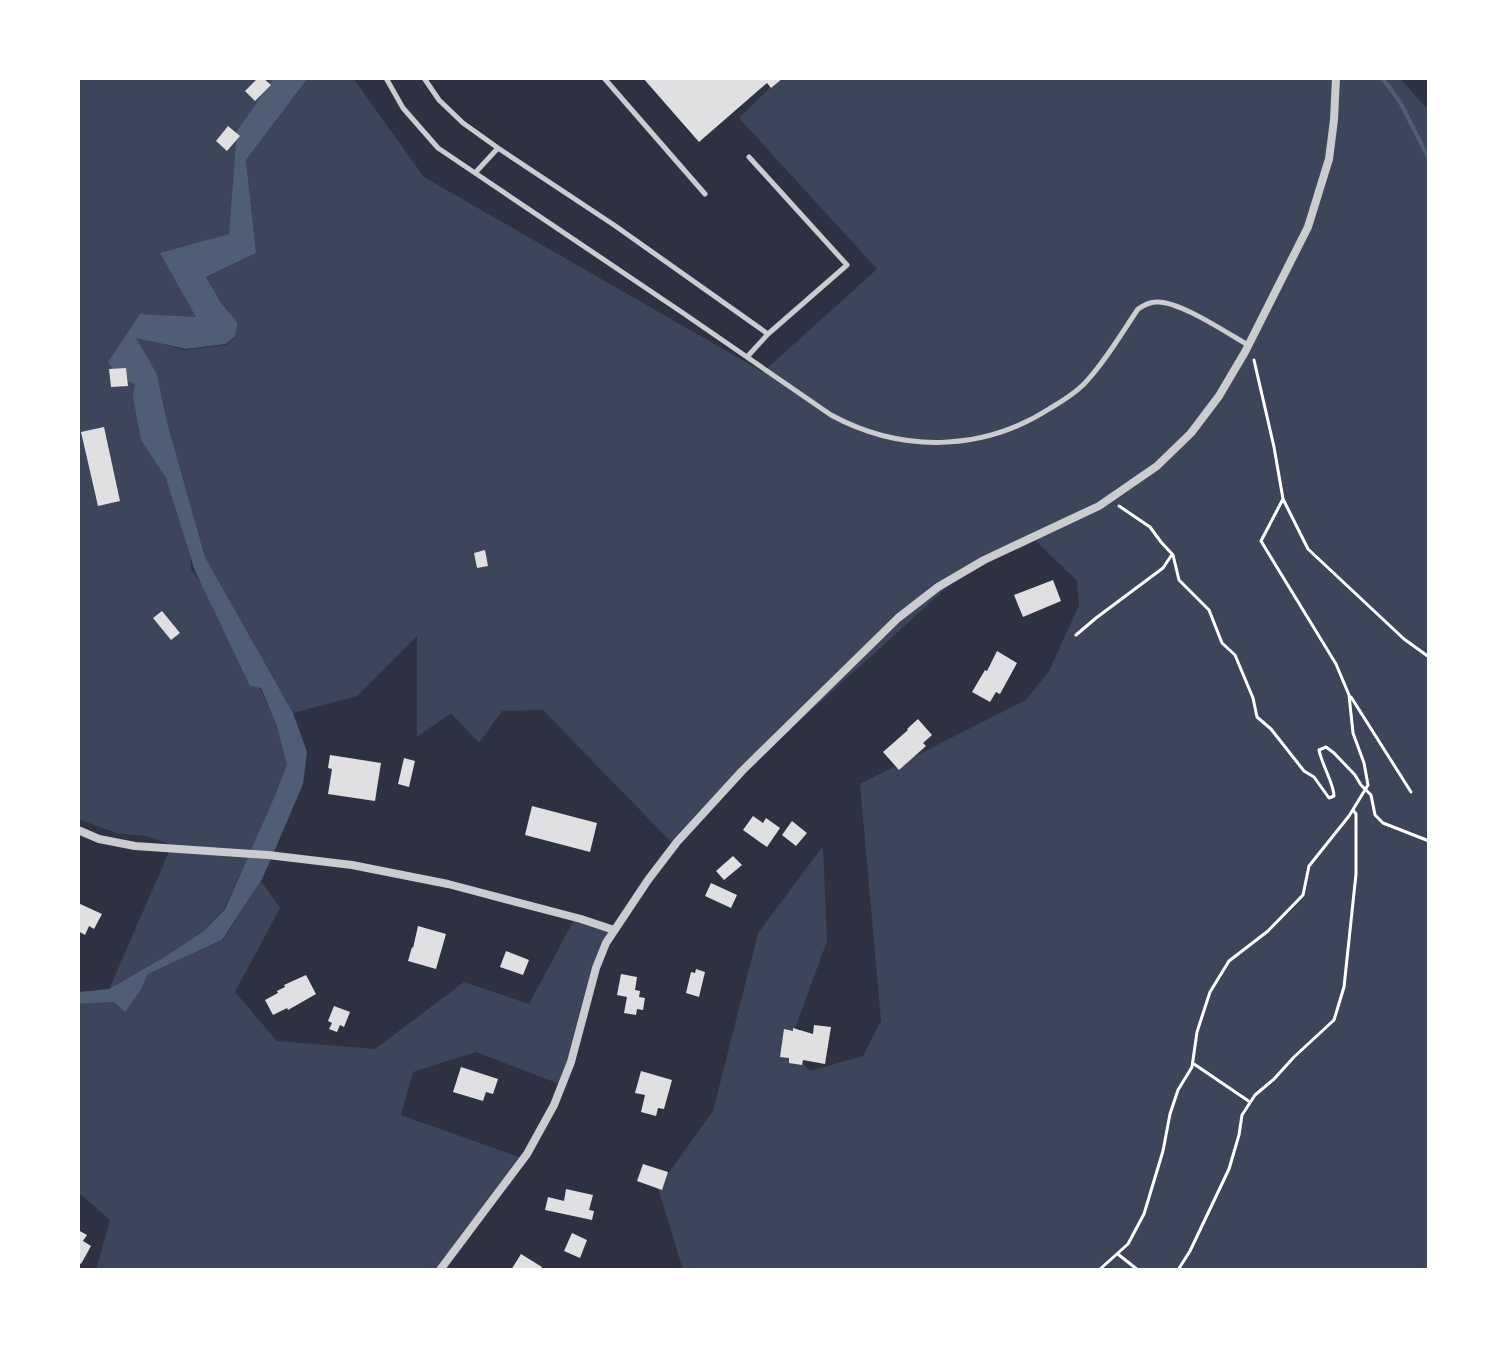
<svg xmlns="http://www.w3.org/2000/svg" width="1507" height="1348" font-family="Roboto,sans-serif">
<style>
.green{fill:#3c4559}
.water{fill:#4f5d75}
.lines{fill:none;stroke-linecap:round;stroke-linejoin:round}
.stream{stroke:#4f5d75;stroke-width:4}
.building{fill:#e0e0e3}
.path{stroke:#fff;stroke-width:3}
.service{stroke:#caccd0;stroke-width:5}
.minor{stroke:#caccd0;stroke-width:8}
</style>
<rect width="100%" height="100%" fill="#2d3142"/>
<path class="green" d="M78 78H291L235 160 243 232 190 250 213 314 136 337 185 350 226 345 235 336 238 323 221 303 206 277 256 253 246 160 308 78H353L424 177 763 372 877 269 739 118 780 78H1399L1429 110V1270H683L658 1188 713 1111 758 933 823 846 827 941 788 1048 810 1071 863 1056 881 1021 860 784 1026 700 1049 671 1079 605 1077 581 1034 539 954 581 762 755 674 845 543 710 502 711 479 743 451 713 417 737V636L357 696 293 713 205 557 167 422 157 374 135 337 190 532 191 569 230 624 286 744 289 789 254 844 224 909 204 931 166 956 109 989 172 845 146 836 116 833 78 819Z
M261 881 280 908 235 992 277 1041 375 1049 464 982 529 1004 575 918 611 933 562 1085 476 1052 413 1072 401 1115 522 1158 440 1270H96L110 1220 78 1192V1004L114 1002 125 1011 141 990 148 974 223 940Z"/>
<path class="water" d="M274 78H308L246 160 256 253 206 277 221 303 238 323 235 336 226 344 186 349 136 338 157 374 167 422 205 557 293 713 307 752 303 784 271 859 261 881 222 940 148 974 141 990 125 1012 114 1002 78 1004V992L109 989 166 956 204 931 225 909 277 791 287 765 277 726 261 688 250 686 195 571 166 478 141 440 133 397 135 384 121 379 108 362 140 314 196 317 160 253 229 234 237 131Z"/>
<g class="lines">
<path class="stream" d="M1382 78 1400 102 1429 159"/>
</g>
<path class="building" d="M258 78H263L271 85 255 101 245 91Z
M643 78H783L771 88 767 83 699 142Z
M228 126 240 136 227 151 216 141Z
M126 368 128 386 111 387 109 369Z
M104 427 120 501 98 506 81 432Z
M485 550 488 566 477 568 474 553Z
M1053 580 1061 601 1023 617 1014 595Z
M162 611 180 633 171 640 153 618Z
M997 651 1017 663 1000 694 996 692 990 702 972 692 985 670 987 671Z
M918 719 932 735 923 743 926 746 899 770 883 752 908 730 907 729Z
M330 755 381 763 375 801 328 794 332 769 328 768Z
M404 758 415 761 409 787 398 784Z
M532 806 597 823 590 852 525 835Z
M753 816 763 823 766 818 780 828 767 847 743 830Z
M792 821 807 833 796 846 782 835Z
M733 856 742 865 724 880 716 871Z
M711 883 737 895 731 908 705 896Z
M78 903 102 914 94 929 89 926 85 935 78 931Z
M418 926 446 934 436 969 408 961 412 947 413 948Z
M506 951 529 960 523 975 500 967Z
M696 969 705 972 699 997 686 993 691 972 695 973Z
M621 974 637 977 635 990 640 991 639 997 645 998 643 1010 637 1009 636 1015 624 1013 627 997 617 995Z
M306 975 316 994 288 1010 287 1008 273 1015 265 1000 278 993 277 991 285 987 284 985Z
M334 1006 350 1012 344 1027 340 1025 337 1032 329 1029 332 1023 328 1021Z
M814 1025 831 1027 825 1064 803 1060 802 1065 789 1063V1058L780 1057 784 1029 793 1031V1028L813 1034Z
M461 1067 498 1079 493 1094 486 1092 483 1101 453 1092Z
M641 1071 672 1080 664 1109 658 1108 656 1116 641 1112 645 1095 635 1093Z
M643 1164 668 1172 662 1190 637 1181Z
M566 1189 593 1195 589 1210 594 1211 592 1220 545 1210 548 1197 564 1201Z
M78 1230 87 1235 83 1241 91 1246 81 1264 78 1262Z
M572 1233 587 1240 580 1258 564 1251Z
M521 1254 542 1267 540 1270H511Z"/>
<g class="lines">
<path class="path" d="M1254 360 1274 447 1283 499 1308 549 1404 639 1429 657
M1119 506 1150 527 1161 542 1173 555 1179 580 1209 610 1222 643 1235 655 1253 698 1257 717 1271 729 1304 771 1314 777 1329 798 1334 796C1334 784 1322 765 1319 750L1326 747 1334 753 1355 775 1361 785 1371 795 1375 815 1383 823 1429 841
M1076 635 1096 618 1163 568 1171 556
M1351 697 1411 792
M1194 1064 1250 1102
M1119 1255 1138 1270
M1099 1270 1128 1244 1144 1214 1163 1151 1170 1114 1178 1090 1192 1067 1197 1032 1210 992 1229 961 1268 931 1303 895 1309 866 1349 816 1368 785 1364 763 1353 733 1349 695 1336 664 1261 541 1283 499
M1178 1270 1190 1251 1229 1169 1239 1135 1242 1115 1255 1095 1274 1079 1294 1057 1334 1020 1344 987 1356 874V814L1353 810"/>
<path class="service" d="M386 78 403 108 438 148 683 313 831 415C901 453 982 452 1049 409 1061 402 1074 394 1084 384 1105 362 1121 334 1138 309 1144 305 1149 302 1156 302 1178 300 1227 333 1248 345
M424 78 439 100 463 123 498 148
M604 78 705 194
M749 157 847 265 768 334
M475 173 498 148 614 225 768 334 747 357"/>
<path class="minor" d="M78 830 99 839 135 846 268 855 352 865 448 884 581 919 614 930
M440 1270 527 1154 554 1105 571 1062 596 968 606 943 648 880 677 842 742 771 898 618 938 587 984 560 1099 506 1157 466 1191 433 1219 396 1245 352 1308 227 1329 159 1334 120 1336 78"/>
</g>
<rect width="1507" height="1348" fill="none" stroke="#ffffff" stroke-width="160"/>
</svg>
